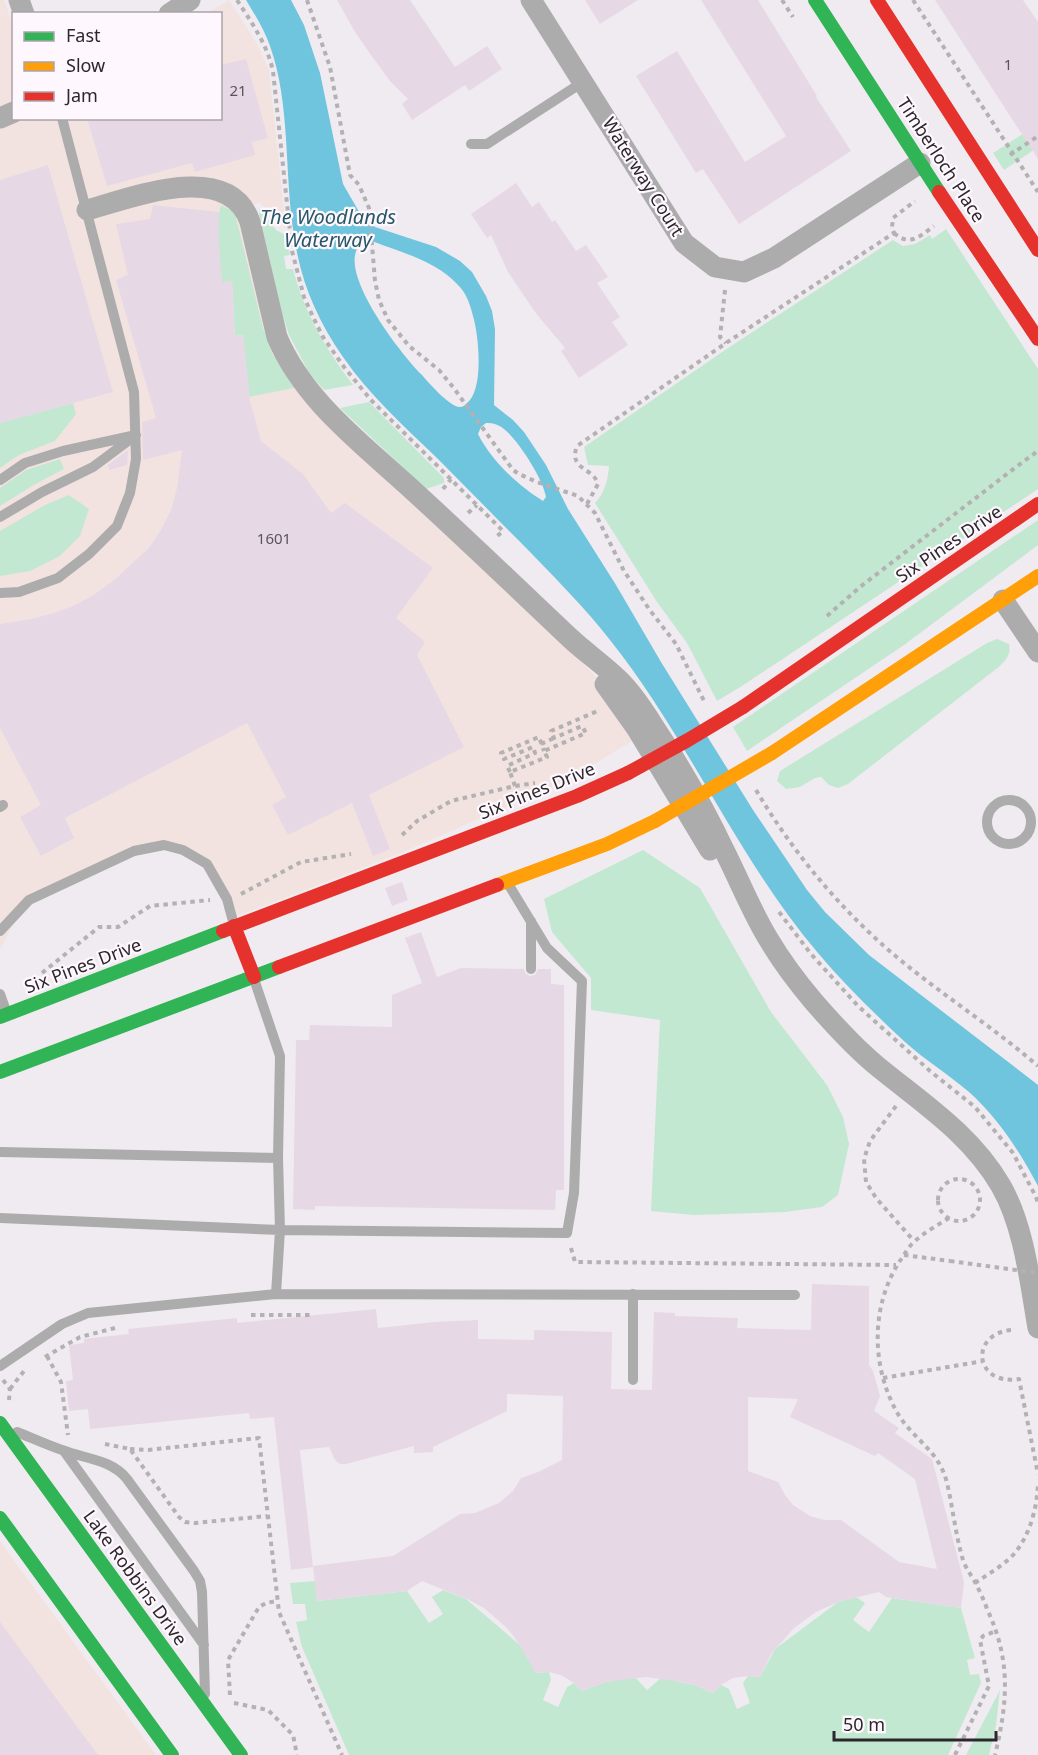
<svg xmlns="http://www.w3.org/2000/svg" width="1038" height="1755" font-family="'Noto Sans',sans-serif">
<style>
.commercial{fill:#f3e3e0}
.green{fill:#c3e8d1}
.water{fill:#6fc4de;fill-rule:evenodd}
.building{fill:#e7d8e6;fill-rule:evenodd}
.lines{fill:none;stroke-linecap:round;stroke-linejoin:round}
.path{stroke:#b3b1b2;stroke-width:4;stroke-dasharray:4.5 4.5;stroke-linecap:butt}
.lane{stroke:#adacac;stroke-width:10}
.street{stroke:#adacac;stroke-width:21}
.fast{stroke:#30b455;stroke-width:14}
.slow{stroke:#ff9f0a;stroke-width:14}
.jam{stroke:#e5322d;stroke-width:14}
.path-bridge{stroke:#b3b1b2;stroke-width:4;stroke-dasharray:4.5 4.5;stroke-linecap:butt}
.slow-bridge{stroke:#ff9f0a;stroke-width:14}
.jam-bridge{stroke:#e5322d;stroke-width:14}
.labels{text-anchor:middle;stroke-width:4.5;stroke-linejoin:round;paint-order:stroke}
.number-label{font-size:15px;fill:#5b545a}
.street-label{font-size:18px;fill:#2b272a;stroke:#fef7fd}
.water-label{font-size:20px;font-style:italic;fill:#265867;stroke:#fef7fd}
</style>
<rect width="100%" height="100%" fill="#f0ebf0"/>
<path class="commercial" d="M0 0H4L13 25 14 118H220V14L207 13 229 0 257 44 269 70 286 229 259 202 238 216 275 352 533 610 597 678 637 738 583 771 545 790 406 851 235 917 209 862 162 841 27 897 0 950Z
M0 1541 156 1755H0Z"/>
<path class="green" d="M1038 124V147L1004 170 993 153Z
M221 205 232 211 236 217 263 328 272 353 294 388 249 397 243 335 235 336 232 281 222 283C220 258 214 229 221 205Z
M259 208 276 230 286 235 290 255 284 256 286 269H293C305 314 325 348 353 385L324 390 309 373 289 335 282 313 259 215Z
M946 229 1038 369V489L742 686 717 701 687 643 657 602 595 503C605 493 608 479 609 466L588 465 584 447 728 348 893 240 903 246 915 244 930 235 932 239Z
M369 402 444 478V483L426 489 340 408Z
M73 403 76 414 55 441 19 455 0 468V423Z
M60 459 64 469 32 486 0 506V488L26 470Z
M69 495 89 509 80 536 60 556 30 571 0 576V531L45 505Z
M1038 520V545L904 645 747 751 733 727Z
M997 639 1009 644C1011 654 1007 659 1000 666L848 784 838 788 829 785 821 777 815 778 800 787 786 789 777 781 780 771 987 643Z
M643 850 700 888 771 1012 827 1085 843 1117 849 1144 838 1195 822 1207 785 1212 694 1215 651 1211 660 1020 591 1010V978L552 932 544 899Z
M315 1581 317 1601 407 1591 429 1623 443 1614 432 1597 443 1590 466 1599 521 1646 536 1673 549 1672 551 1680 543 1700 558 1707 567 1687 574 1683 582 1691 606 1682 635 1677 647 1690 661 1678 695 1685 713 1693 721 1685 729 1689 737 1709 750 1703 743 1683 748 1676 760 1677 775 1649 838 1602 856 1597 865 1603 853 1620 869 1632 892 1598 961 1608 975 1658 967 1660 970 1675 979 1674 981 1683 948 1755H349L302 1647 296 1622 307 1620 305 1604H293L290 1583Z
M1000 1690 996 1725 989 1755H966Z"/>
<path class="water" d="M246 0H291L304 25 320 73 343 184 358 210 375 227 436 247 460 261 472 272 486 296 492 311 495 329 494 405 513 420 524 432 546 465 568 509 616 585 661 662 753 810 807 890 825 912 869 955 1038 1085V1186C1020 1152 998 1118 969 1092 948 1074 925 1060 905 1042 875 1014 844 984 818 953 736 856 688 738 610 640 586 609 558 581 531 553 500 522 469 490 438 459 405 427 369 395 343 357 317 320 300 280 294 235 284 174 291 105 270 46 264 29 255 15 246 0ZM372 241C400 252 436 261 457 284 466 292 470 304 473 316 479 336 484 390 467 403 464 406 463 407 459 407 448 405 429 383 421 374 401 354 342 278 357 249 360 243 366 242 372 241ZM486 423C493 423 498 424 504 429 518 440 543 479 546 497L543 501C518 486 491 460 478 434L481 427Z"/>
<path class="building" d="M337 0H410L455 67 487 46 502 69 469 91 465 85 412 120 402 104 408 99 390 81 371 55 355 32Z
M585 0H638L600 24Z
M701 0H758L817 96 816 97 851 151 739 224 703 169 696 173 636 76 677 51 745 162 786 136Z
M935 0H1023L1038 22V159Z
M246 59 268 138 252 142 255 155 195 172 192 163 107 186 87 118H220V65Z
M48 165 113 392 0 423V180Z
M516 183 532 207 539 202 552 222 555 220 576 251 586 245 608 277 597 283 620 317 612 322 628 345 579 378 561 351 565 348 535 312 508 272 491 235 487 238 471 214Z
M153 205 219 212V243L222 283 232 281 235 336 243 335 250 401 261 441 303 474 331 513 345 503 433 568 396 618 425 642 417 655 464 747 369 795 390 849 373 856 352 803 288 835 272 805 286 797 247 723 65 818 74 838 41 856 20 817 41 805 0 728V624L31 619 54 613 75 605 95 594 114 580 149 548 161 530 171 510 177 488 182 450 143 460 142 422 156 418 116 280 128 275 116 224 150 219Z
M128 450 127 465 109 470 108 465Z
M402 882 408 900 392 906 385 888Z
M421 932 437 977 461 968 524 969 525 973 530 976 535 975 538 969H551V984L564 985V1190H556L555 1210 315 1206V1210L293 1209 296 1040H309L310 1025 392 1027V995L422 983 405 938Z
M812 1284 869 1286V1365L873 1371 880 1396 874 1411 899 1428 895 1433 932 1459 964 1582 961 1608 886 1597 879 1592 838 1602 816 1612 794 1628 771 1654 760 1677 748 1676 733 1678 721 1685 713 1693 695 1685 682 1682 646 1677 606 1682 582 1691 574 1683 561 1675 549 1672 536 1673 515 1638 506 1627 484 1608 467 1599 422 1581 407 1591 317 1601 313 1566 393 1556 460 1514 475 1513 499 1503 513 1491 521 1478 538 1472 562 1460 563 1396 507 1394V1411L433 1447V1452L414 1453V1446L346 1464H340L335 1460 329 1447 300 1450 313 1567 291 1570 274 1417 250 1419 249 1413 90 1429 88 1409 69 1411 66 1381 73 1380 69 1345 84 1343V1339L129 1334 128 1329 237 1318V1323L376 1309 378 1328 435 1322 478 1320V1339L534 1340V1330L612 1332 611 1389 652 1390 654 1312 675 1313V1316L738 1318 737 1328 811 1330ZM748 1397 798 1399 790 1417 875 1456 878 1453 915 1479 937 1569 899 1562 841 1520H824L810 1516 793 1505 785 1495 778 1482 748 1471Z
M0 1622 98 1755H0Z"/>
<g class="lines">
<path class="path" d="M237 0C252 23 267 44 273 71L292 251 304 297 314 319 323 337 344 367 371 400 503 531 495 538
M307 0 330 67 350 175 359 185 369 208 375 281 379 300 388 320 409 346 439 370 453 387 513 470 519 474 537 482 578 496 595 513 624 571 649 609 676 644 704 701
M782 0 793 17
M913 0 1038 192
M1010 155 1038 136
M894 233C910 247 920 236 934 226
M725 290 720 337 726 343
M443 489 451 479
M587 504 598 484C593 467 568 470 577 446L726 343 894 233 892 227 893 218 915 201
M468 513 477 505
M827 616 860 587 1016 467 1038 451
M541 744 554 738
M510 772 507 766 535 753 533 747 504 759 501 753 539 737 544 751
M515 786 510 772 547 757 544 751 586 733 582 726 554 738 551 731 600 710
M756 790C788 844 827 893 873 936 924 984 985 1020 1038 1066
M402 835 417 821 451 801 515 786 535 783
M241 894 301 862 351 854
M779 912 811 954 858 1006 930 1071 975 1107 1013 1153 1036 1197 1038 1203
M42 973 99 927H118L150 906 210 900
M896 1106 870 1141 864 1159 866 1182 876 1198 914 1241
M938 1200a21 21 0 1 1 42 0a21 21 0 1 1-42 0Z
M949 1218C938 1225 925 1232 915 1241 911 1244 907 1250 904 1255 870 1301 870 1366 898 1414 910 1434 931 1447 941 1467 946 1476 948 1487 950 1497 954 1518 957 1540 963 1560 966 1569 972 1576 976 1584 980 1592 984 1600 987 1609 1011 1660 1008 1701 995 1755
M571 1248 575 1262 896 1265
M904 1255 950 1261
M251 1315H312
M1011 1330C969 1334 974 1386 1019 1379L1038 1474
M47 1356 61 1382 68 1435
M45 1357 80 1337 115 1328
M883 1378 983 1361
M3 1380 10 1389 9 1400
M10 1389 24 1371
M105 1444 130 1449 179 1517 185 1522 195 1523 267 1516
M130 1449 148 1450 259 1438 279 1612 342 1755
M975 1583C988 1574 1003 1566 1014 1554 1030 1535 1037 1508 1038 1484
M230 1695 228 1660 259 1607 266 1603 277 1601
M234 1703 268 1710 293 1735 297 1755
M955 1755 989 1686 980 1640 983 1636 996 1631"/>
<path class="lane" d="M471 144H487L583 82
M0 480 25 463 63 451 136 435 93 467 42 492 0 517
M0 593 19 592 58 578 89 554 117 526 130 493 136 459 134 392 62 118
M987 822a22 22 0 1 1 44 0a22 22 0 1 1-44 0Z
M0 807 3 805
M531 921V969
M0 931 29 900 134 851 164 845 183 850 207 864 227 899 234 925
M0 994 7 1014
M0 1152 278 1158 280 1056 254 979
M0 1218 280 1230 567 1233 574 1193 582 981 547 948 507 882
M276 1294 795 1295
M0 1366 62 1324 88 1313 276 1294 280 1230 278 1158
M633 1380V1294
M17 1432C32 1438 47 1445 62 1450 85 1459 111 1459 127 1479L194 1571 200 1581 202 1592 205 1694
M64 1451 204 1645"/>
<path class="street" d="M19 0 24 14
M531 0 684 243 715 267 744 272 774 258 920 163
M169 14 190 0
M0 118 14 112
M87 210C131 198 229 159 250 222L277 337C303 399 359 441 407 485 462 535 516 587 570 638 586 653 604 665 619 680 637 698 650 721 664 742 686 777 706 812 723 848 738 877 752 913 769 940 782 962 798 983 814 1002 834 1025 854 1047 877 1066 922 1103 971 1134 1001 1186 1024 1226 1030 1282 1038 1328
M1003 600 1038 652
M605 684 637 729 710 850"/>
<path class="fast" d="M815 0 939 192
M0 1017 223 931
M0 1072 279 967
M0 1423 241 1755
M0 1518 172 1755"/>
<path class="slow" d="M772 753 1038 576
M497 885 607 844 655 821"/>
<path class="jam" d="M877 0 1038 250
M939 192 1038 339
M743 707 1038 504
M234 926 254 977
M223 931 577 796 628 773
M279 967 497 885"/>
<path class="path-bridge" d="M950 1261 1038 1273"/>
<path class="slow-bridge" d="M655 821 772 753"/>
<path class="jam-bridge" d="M628 773 688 740 743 707"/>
</g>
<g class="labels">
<g class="number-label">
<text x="1008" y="70">1</text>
<text x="238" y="96">21</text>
<text x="274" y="544">1601</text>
</g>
<g class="street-label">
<text transform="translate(941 160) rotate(57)" y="6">Timberloch Place</text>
<text transform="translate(643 177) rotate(58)" y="6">Waterway Court</text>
<text transform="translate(949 544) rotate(-34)" y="6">Six Pines Drive</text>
<text transform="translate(537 791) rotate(-22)" y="6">Six Pines Drive</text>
<text transform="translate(83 966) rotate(-21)" y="6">Six Pines Drive</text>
<text transform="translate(135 1578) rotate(54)" y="6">Lake Robbins Drive</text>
</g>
<g class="water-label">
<text x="328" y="224">The Woodlands<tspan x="328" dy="23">Waterway</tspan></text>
</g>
</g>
<rect x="12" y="12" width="210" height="108" fill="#fef7fd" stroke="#aaa4a9" stroke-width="1.5"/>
<rect x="24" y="32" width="30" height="9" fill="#30b455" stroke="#aaa4a9" stroke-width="1.5"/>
<text x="66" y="42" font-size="18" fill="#2b272a">Fast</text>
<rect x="24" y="62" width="30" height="9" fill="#ff9f0a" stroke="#aaa4a9" stroke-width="1.5"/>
<text x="66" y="72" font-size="18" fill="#2b272a">Slow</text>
<rect x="24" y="92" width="30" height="9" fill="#e5322d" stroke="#aaa4a9" stroke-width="1.5"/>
<text x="66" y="102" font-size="18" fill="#2b272a">Jam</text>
<path d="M834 1731v9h162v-9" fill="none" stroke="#2b272a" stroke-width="3"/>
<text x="843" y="1731" font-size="18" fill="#2b272a" stroke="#fef7fd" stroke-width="4.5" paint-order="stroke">50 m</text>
</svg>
